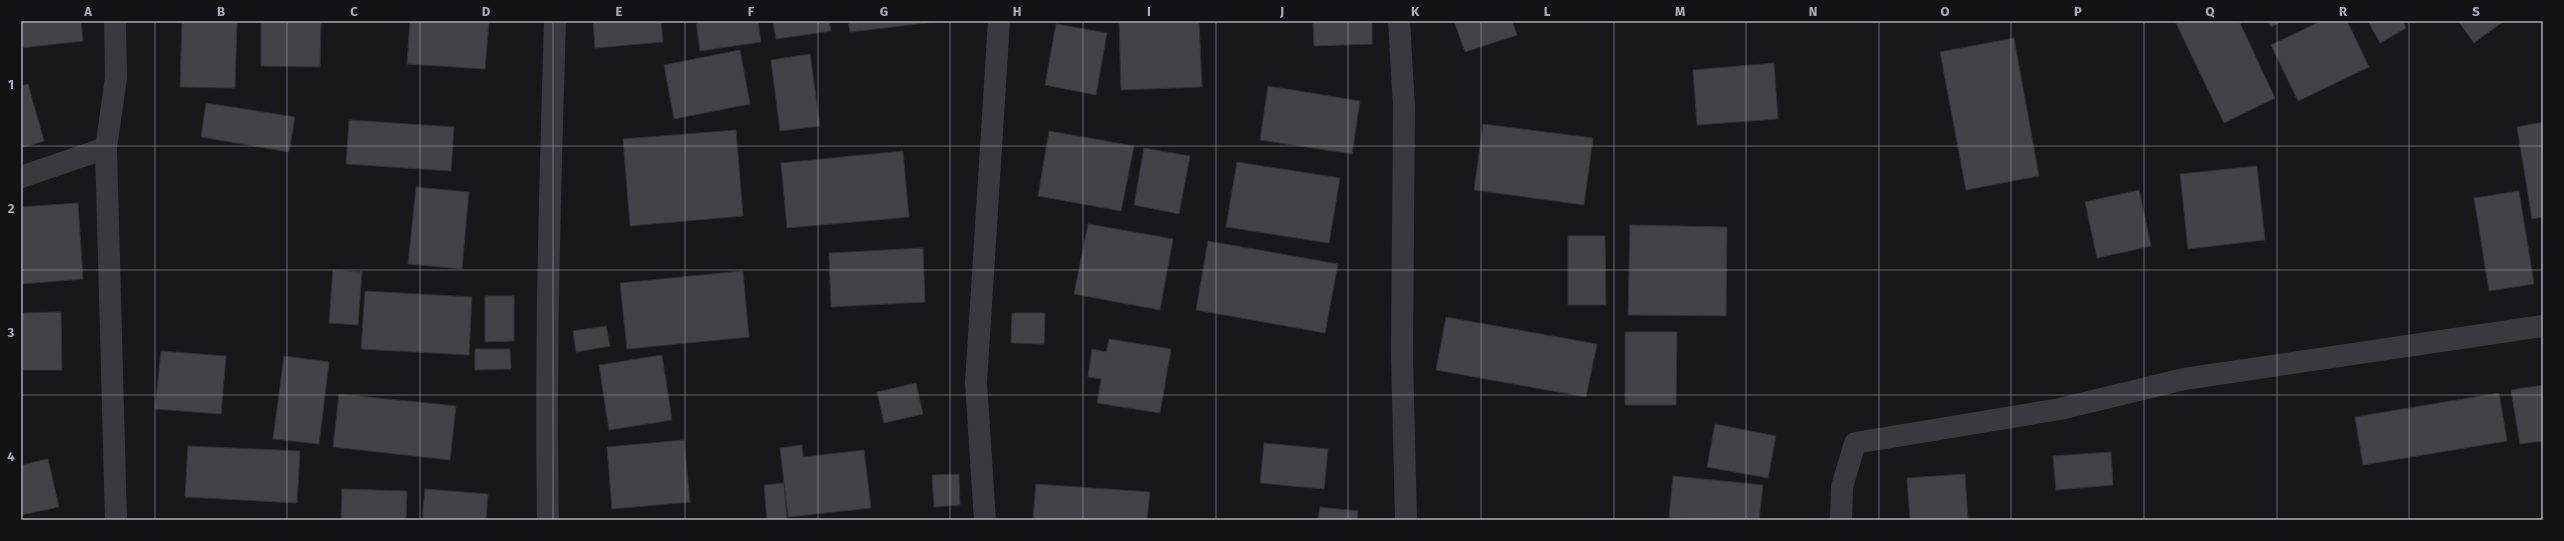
<svg xmlns="http://www.w3.org/2000/svg" width="2564" height="541" font-family="'Fira Sans',sans-serif">
<style>
.building{fill:#424247;stroke:#323236}
.lines{fill:none;stroke-linecap:round;stroke-linejoin:round}
.minor{stroke:#39393f;stroke-width:22}
.grid{fill:none;stroke:#a9adbb;stroke-width:1;stroke-opacity:0.55}
.neatline{fill:none;stroke:#a9adbb;stroke-width:1.5}
.grid-label{font-size:13px;text-anchor:middle;font-weight:bold;fill:#a9adbb}
</style>
<rect width="100%" height="100%" fill="#18181a"/>
<path class="building" d="M21 21H81L83 41 21 48Z
M182 21H237L235 88 180 87Z
M261 21H321L320 67 261 66Z
M410 21H489L485 69 407 64Z
M593 21H661L663 42 595 48Z
M696 21H758L761 42 700 51Z
M773 21H829L831 31 776 39Z
M848 21H943L850 32Z
M1119 21H1199L1202 87 1121 90Z
M1313 21H1372V44L1314 46Z
M1454 21H1512L1517 35 1465 52Z
M2175 21H2239L2275 98 2224 123Z
M2268 21H2283L2271 27Z
M2321 21H2347L2369 67 2298 101 2271 45Z
M2368 21H2403L2406 28 2380 43Z
M2458 21H2504L2474 43Z
M1056 24 1107 33 1096 95 1045 85Z
M2014 38 2039 176 1966 190 1940 52Z
M740 50 750 104 674 119 664 65Z
M810 54 820 126 780 131 771 60Z
M1774 63 1778 119 1697 125 1693 70Z
M28 84 44 141 21 148V86Z
M1268 86 1360 101 1352 154 1260 140Z
M206 103 295 117 289 152 201 137Z
M349 120 454 127 451 171 346 164Z
M2543 122V217L2532 219 2517 127Z
M1483 124 1593 138 1584 205 1474 190Z
M736 130 743 216 630 226 623 139Z
M1049 131 1134 146 1121 211 1038 196Z
M1144 148 1190 156 1179 214 1134 205Z
M903 151 909 217 787 228 781 163Z
M1237 162 1340 178 1329 243 1226 227Z
M2257 166 2265 240 2188 249 2180 174Z
M416 187 469 192 462 269 408 264Z
M2139 190 2151 246 2097 258 2085 202Z
M2519 191 2534 284 2489 291 2474 198Z
M78 203 83 279 21 284V207Z
M1088 224 1173 239 1160 310 1074 294Z
M1630 225 1727 227 1726 316 1628 315Z
M1568 236H1605L1606 305H1568Z
M1208 241 1338 264 1325 333 1196 310Z
M923 248 925 302 831 307 829 253Z
M333 270 362 272 358 325 329 323Z
M743 271 749 337 627 349 620 283Z
M365 291 472 297 469 355 361 349Z
M485 296H514V341L485 342Z
M61 312 62 370H21V313Z
M1012 313H1045L1044 344 1011 343Z
M1446 317 1597 344 1586 397 1436 370Z
M606 326 610 346 576 352 573 331Z
M1625 332H1677L1676 405H1625Z
M1109 339 1171 349 1160 413 1097 403 1101 379 1088 377 1092 349 1106 352Z
M475 349H510L511 369 475 370Z
M161 351 226 356 221 414 155 409Z
M662 355 672 420 609 430 599 365Z
M284 356 329 362 319 444 273 439Z
M916 383 923 414 884 423 877 392Z
M2543 385V441L2520 444 2511 390Z
M2499 393 2507 441 2363 465 2355 417Z
M339 394 456 406 450 460 333 447Z
M1715 424 1776 436 1768 478 1707 467Z
M684 440 690 502 612 509 607 447Z
M1264 443 1328 449 1324 489 1260 483Z
M802 445 803 457 864 450 871 508 788 517 780 448Z
M188 446 300 451 297 503 185 497Z
M2111 452 2113 485 2056 490 2053 456Z
M48 459 59 507 21 515V465Z
M959 474 960 505 934 507 932 475Z
M1965 474 1968 520H1910L1907 478Z
M1673 476 1763 485 1759 520 1669 518Z
M784 483 787 520H767L764 485Z
M1036 484 1150 492 1147 520H1033Z
M342 489 407 491 406 520H341Z
M425 489 488 494 486 520H422Z
M1320 507 1358 511 1357 520H1318Z"/>
<g class="lines">
<path class="minor" d="M115 21 116 78 106 148 116 520
M1399 21 1404 107 1402 355 1406 520
M21 177 106 148
M548 520C545 354 550 187 555 21
M985 520 976 383 999 21
M1841 520 1842 487 1855 443 2060 409 2184 379 2543 326"/>
</g>
<path class="grid" d="M155 21V520M287 21V520M420 21V520M553 21V520M685 21V520M818 21V520M950 21V520M1083 21V520M1216 21V520M1348 21V520M1481 21V520M1614 21V520M1746 21V520M1879 21V520M2011 21V520M2144 21V520M2277 21V520M2409 21V520M21 146H2543M21 270H2543M21 395H2543"/>
<rect width="2564" height="541" fill="none" stroke="#131315" stroke-width="44"/>
<rect x="22" y="22" width="2520" height="497" class="neatline"/>
<g class="grid-label">
<text x="88" y="16">A</text>
<text x="221" y="16">B</text>
<text x="354" y="16">C</text>
<text x="486" y="16">D</text>
<text x="619" y="16">E</text>
<text x="751" y="16">F</text>
<text x="884" y="16">G</text>
<text x="1017" y="16">H</text>
<text x="1149" y="16">I</text>
<text x="1282" y="16">J</text>
<text x="1415" y="16">K</text>
<text x="1547" y="16">L</text>
<text x="1680" y="16">M</text>
<text x="1813" y="16">N</text>
<text x="1945" y="16">O</text>
<text x="2078" y="16">P</text>
<text x="2210" y="16">Q</text>
<text x="2343" y="16">R</text>
<text x="2476" y="16">S</text>
<text x="11" y="89">1</text>
<text x="11" y="213">2</text>
<text x="11" y="337">3</text>
<text x="11" y="461">4</text>
</g>
</svg>
